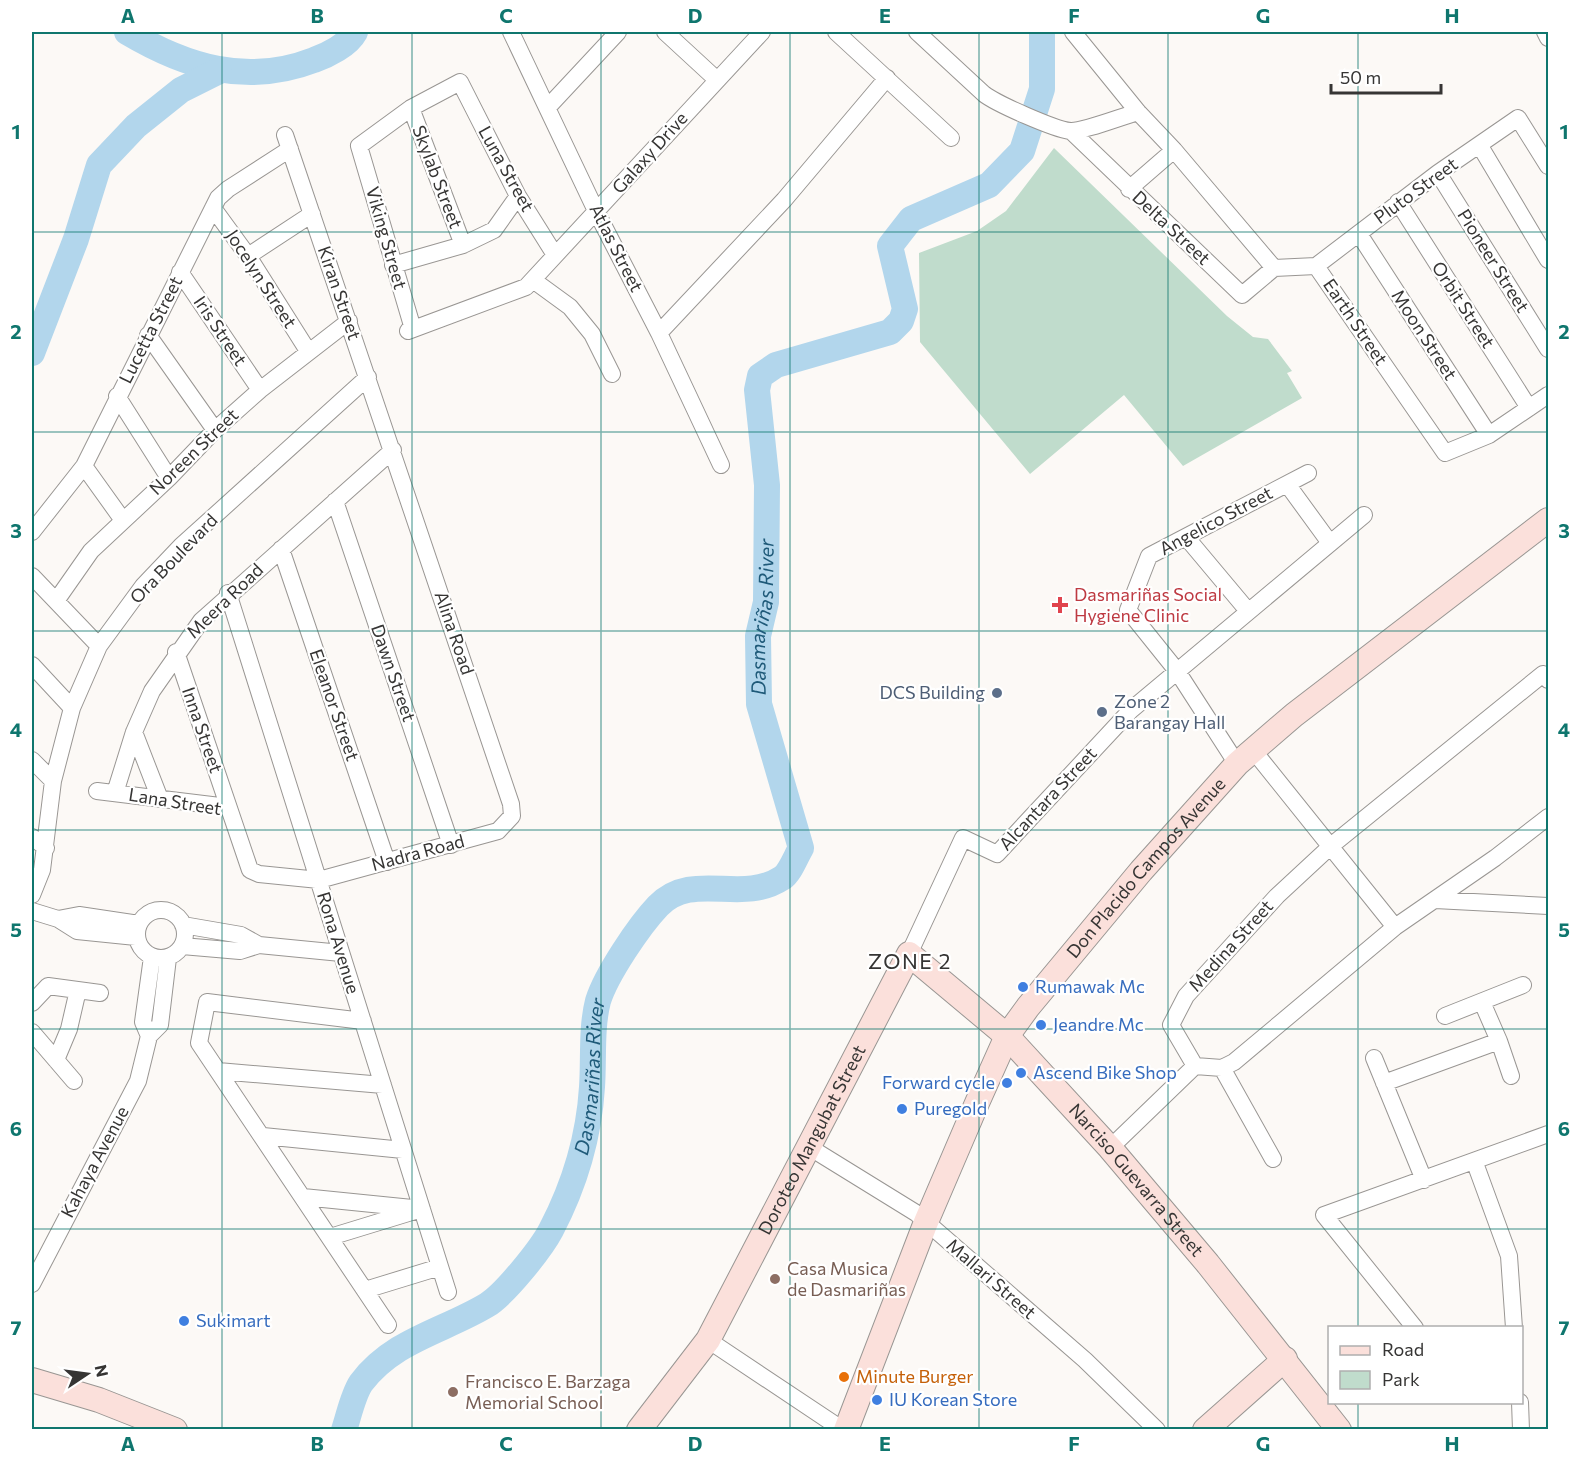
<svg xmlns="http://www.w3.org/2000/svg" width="1580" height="1461" font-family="Commissioner,sans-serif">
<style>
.green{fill:#c0dccc}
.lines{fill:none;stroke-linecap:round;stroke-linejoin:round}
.river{stroke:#b2d6ec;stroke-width:26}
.street-casing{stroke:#999693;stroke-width:18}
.secondary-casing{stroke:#999693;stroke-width:26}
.street{stroke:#fff;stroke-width:16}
.secondary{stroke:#fbe0db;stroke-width:24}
.grid{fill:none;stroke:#0f766e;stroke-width:1.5;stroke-opacity:0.55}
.health-dot{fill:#e0444e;stroke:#fff;stroke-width:2}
.service-dot{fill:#5c6f8a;stroke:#fff;stroke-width:2}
.shop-dot{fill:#3f7fe0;stroke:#fff;stroke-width:2}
.education-dot{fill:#8d6e63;stroke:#fff;stroke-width:2}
.food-dot{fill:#e8710a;stroke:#fff;stroke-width:2}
.labels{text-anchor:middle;stroke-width:4.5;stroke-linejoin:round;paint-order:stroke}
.street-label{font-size:18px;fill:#363534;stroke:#fff}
.health-label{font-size:18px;fill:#be3a42;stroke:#fff;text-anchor:start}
.service-label{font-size:18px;fill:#4e5e75;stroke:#fff;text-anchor:end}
.shop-label{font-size:18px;fill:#366cbe;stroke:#fff;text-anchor:start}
.education-label{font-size:18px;fill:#785e54;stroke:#fff;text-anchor:start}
.food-label{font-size:18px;fill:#c56008;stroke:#fff;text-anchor:start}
.water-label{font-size:20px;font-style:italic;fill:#1f5a79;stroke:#fff}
.quarter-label{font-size:21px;letter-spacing:1.5px;fill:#363534;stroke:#fff}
.neatline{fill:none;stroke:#0f766e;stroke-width:2}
.grid-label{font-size:20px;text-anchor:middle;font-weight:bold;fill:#0f766e}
</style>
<rect width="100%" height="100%" fill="#fcf9f6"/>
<path class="green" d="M1054 148 1227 316 1253 337 1268 339 1292 371 1287 373 1302 398 1183 466 1124 395 1030 474 920 342 919 253 977 231 1006 211Z"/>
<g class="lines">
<g class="river">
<path d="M127 32C186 67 247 86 314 60 328 55 348 45 355 32"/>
<path d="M32 353 76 239 99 165 136 126 181 90 219 71"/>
<path id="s1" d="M344 1430C349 1415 353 1395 361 1383 393 1340 444 1331 487 1305 505 1294 541 1249 551 1230 574 1186 589 1136 592 1087 594 1059 591 1028 598 1001 606 975 639 926 658 906 693 870 741 905 782 878 790 873 796 856 801 848L759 704 758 636 766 602 767 485 757 390 760 376 776 365 890 332 901 321 905 309 890 246 911 219 989 185 1022 151 1042 89V32"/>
</g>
<g class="street-casing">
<path id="street" d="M511 32 597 213 659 333 721 465
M665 32 716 79
M836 32 951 138
M917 32 984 94C997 104 1054 129 1070 131 1082 132 1123 116 1138 112
M1073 32 1138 112 1174 150 1274 268 1316 266
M1545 32 1548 38
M548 107 618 32
M411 108 463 245
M1071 131 1242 295 1274 268
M1480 146 1548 260
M1438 173 1548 349
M1129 189 1174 150
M1398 202 1529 408
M213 208 248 256 308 351
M1359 234 1489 435
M248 256 312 214
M393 265 463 245 494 230 518 196
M1316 266 1445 453 1489 435 1548 395
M1316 266 1438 173 1518 118 1548 166
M180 272 260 390
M533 280 570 307 592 334 612 374
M413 329 359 146 411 108 460 82 518 196 555 255
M408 331 526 287 762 32
M659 333 784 200 887 78
M148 335 215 430
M117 396 169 478
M84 466 122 519
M1287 484 1330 543
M335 501 451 845
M32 532 84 466 218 198 228 189 290 149
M1186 537 1248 611
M281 549 387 862
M32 576 99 646
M228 593 448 1292
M56 601 91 551 169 478 215 430 260 390 349 321
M176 652 250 870 259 874 319 880 498 831 512 816 511 804 285 135
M32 665 72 708
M134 732 160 799
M1253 750 1395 927
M32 760 53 781
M1237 764 1177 671 1128 610 1149 556 1308 473
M97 791 228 807
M115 793 134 732 152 691 201 621 393 450
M32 837 46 848
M32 895 42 870 53 781 72 708 99 646 143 586 181 546 368 377
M1435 900 1548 906
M137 934a24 24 0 1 1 48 0a24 24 0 1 1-48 0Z
M32 911 58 919 77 931 136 937
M58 919 79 915 139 924
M183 925 241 935 259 945 341 953
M182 946 240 951 259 945
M909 954 963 838 997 854 1131 710 1364 515
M1482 1002 1499 1041 1511 1076
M32 1003 48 986 100 993
M1445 1016 1523 985
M363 1021 207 1002 199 1043 388 1325
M32 1032 74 1081
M149 1036 143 1022 152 957
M1374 1058 1424 1180
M56 1060 69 1029 78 990
M1195 1066 1222 1068 1234 1062 1395 927 1495 858 1548 817
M1222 1068 1273 1159
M218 1071 383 1085
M1384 1083 1499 1041
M263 1136 403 1150
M809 1147 916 1213 1085 1360 1157 1430
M1110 1148 1195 1066 1171 1025 1186 996 1277 896 1332 845 1543 674 1548 680
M1475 1163 1509 1256 1514 1328
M303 1197 422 1209
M330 1237 415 1211
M32 1284 138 1081 149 1036 160 1025 168 958
M365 1290 440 1267
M1415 1328 1324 1215 1548 1134
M708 1340 843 1430
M1520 1402 1521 1430"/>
</g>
<g class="secondary-casing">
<g id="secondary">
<path d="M32 1380 99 1400 175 1430"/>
<path id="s2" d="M639 1430 708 1340 909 954 1007 1036 1110 1148 1208 1264 1339 1430"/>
<path id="s3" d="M846 1430 926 1222 977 1103 1007 1036 1028 1007 1141 871 1237 764 1294 715 1548 520"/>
<path d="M1205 1430 1285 1359"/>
</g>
</g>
<use href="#street" class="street"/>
<use href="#secondary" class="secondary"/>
</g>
<path class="grid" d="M222 32V1430M412 32V1430M601 32V1430M790 32V1430M979 32V1430M1168 32V1430M1358 32V1328M32 232H1548M32 432H1548M32 631H1548M32 830H1548M32 1029H1548M32 1229H1548M1358 1402V1430"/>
<path class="health-dot" d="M1057 596h6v6h6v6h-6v6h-6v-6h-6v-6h6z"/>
<g class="service-dot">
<circle cx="997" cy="693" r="6"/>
<circle cx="1102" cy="712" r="6"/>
</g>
<g class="shop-dot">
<circle cx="1023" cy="987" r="6"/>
<circle cx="1041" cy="1025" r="6"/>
<circle cx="1021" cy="1073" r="6"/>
<circle cx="1007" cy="1083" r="6"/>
<circle cx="902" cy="1109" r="6"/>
<circle cx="184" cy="1321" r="6"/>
<circle cx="877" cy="1400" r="6"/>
</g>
<g class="education-dot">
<circle cx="775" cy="1279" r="6"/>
<circle cx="453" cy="1392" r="6"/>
</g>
<circle class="food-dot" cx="844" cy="1377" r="6"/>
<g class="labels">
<g class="street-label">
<text transform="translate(650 153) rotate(-48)" y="6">Galaxy Drive</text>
<text transform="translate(506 169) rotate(61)" y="6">Luna Street</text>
<text transform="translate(437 177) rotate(69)" y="6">Skylab Street</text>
<text transform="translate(1416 191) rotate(-36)" y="6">Pluto Street</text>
<text transform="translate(1171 228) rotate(43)" y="6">Delta Street</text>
<text transform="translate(386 238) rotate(74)" y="6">Viking Street</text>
<text transform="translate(616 248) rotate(63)" y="6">Atlas Street</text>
<text transform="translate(1493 261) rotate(58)" y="6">Pioneer Street</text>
<text transform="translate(261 279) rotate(57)" y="6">Jocelyn Street</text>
<text transform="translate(339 293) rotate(71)" y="6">Kiran Street</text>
<text transform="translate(1463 305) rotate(57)" y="6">Orbit Street</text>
<text transform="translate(1355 322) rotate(56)" y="6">Earth Street</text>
<text transform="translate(151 330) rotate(-63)" y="6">Lucetta Street</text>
<text transform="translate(220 331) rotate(56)" y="6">Iris Street</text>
<text transform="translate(1424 335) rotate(57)" y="6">Moon Street</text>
<text transform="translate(194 452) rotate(-44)" y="6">Noreen Street</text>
<text transform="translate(1216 521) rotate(-28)" y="6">Angelico Street</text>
<text transform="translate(174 559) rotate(-46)" y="6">Ora Boulevard</text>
<text transform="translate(225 601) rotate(-44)" y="6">Meera Road</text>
<text transform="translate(454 633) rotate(71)" y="6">Alina Road</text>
<text transform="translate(393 673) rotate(71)" y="6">Dawn Street</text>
<text transform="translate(334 705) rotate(71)" y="6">Eleanor Street</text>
<text transform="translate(202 730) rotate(71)" y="6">Inna Street</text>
<text transform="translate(1048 799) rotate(-47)" y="6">Alcantara Street</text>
<text transform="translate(175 802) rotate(9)" y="6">Lana Street</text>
<text transform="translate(418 853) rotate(-15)" y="6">Nadra Road</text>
<text dy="6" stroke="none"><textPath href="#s3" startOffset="644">Don Placido Campos Avenue</textPath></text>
<text transform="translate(338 943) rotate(73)" y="6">Rona Avenue</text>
<text transform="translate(1231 946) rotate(-48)" y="6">Medina Street</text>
<text dy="6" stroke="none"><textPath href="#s2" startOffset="339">Doroteo Mangubat Street</textPath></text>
<text transform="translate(95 1162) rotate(-62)" y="6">Kahaya Avenue</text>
<text dy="6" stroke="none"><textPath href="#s2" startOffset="870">Narciso Guevarra Street</textPath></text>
<text transform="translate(991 1279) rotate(41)" y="6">Mallari Street</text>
</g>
<g class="health-label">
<text x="1074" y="601">Dasmariñas Social<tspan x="1074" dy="21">Hygiene Clinic</tspan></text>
</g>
<g class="service-label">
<text x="985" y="699">DCS Building</text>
<text x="1114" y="708" text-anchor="start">Zone 2<tspan x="1114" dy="21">Barangay Hall</tspan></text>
</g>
<g class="shop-label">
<text x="1035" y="993">Rumawak Mc</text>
<text x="1053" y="1031">Jeandre Mc</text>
<text x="1033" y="1079">Ascend Bike Shop</text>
<text x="995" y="1089" text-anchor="end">Forward cycle</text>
<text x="914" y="1115">Puregold</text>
<text x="196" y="1327">Sukimart</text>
<text x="889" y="1406">IU Korean Store</text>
</g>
<g class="education-label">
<text x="787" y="1275">Casa Musica<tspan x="787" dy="21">de Dasmariñas</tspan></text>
<text x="465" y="1388">Francisco E. Barzaga<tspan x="465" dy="21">Memorial School</tspan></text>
</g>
<g class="food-label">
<text x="856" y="1383">Minute Burger</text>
</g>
<g class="water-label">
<text dy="7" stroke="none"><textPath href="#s1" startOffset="1052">Dasmariñas River</textPath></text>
<text dy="7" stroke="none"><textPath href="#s1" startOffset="459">Dasmariñas River</textPath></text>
</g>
<g class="quarter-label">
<text x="910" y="969">ZONE 2</text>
</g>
</g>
<rect width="1580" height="1461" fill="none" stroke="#ffffff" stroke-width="66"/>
<rect x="1328" y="1326" width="195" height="78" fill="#ffffff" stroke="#afaeae" stroke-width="1.5"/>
<rect x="1340" y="1346" width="30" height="9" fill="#fbe0db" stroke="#afaeae" stroke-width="1.5"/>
<text x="1382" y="1356" font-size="18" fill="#363534">Road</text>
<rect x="1340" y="1371" width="30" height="18" fill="#c0dccc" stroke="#afaeae" stroke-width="1.5"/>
<text x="1382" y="1386" font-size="18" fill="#363534">Park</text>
<g transform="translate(87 1374) rotate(77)" stroke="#ffffff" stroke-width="4.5" paint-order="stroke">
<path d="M0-4.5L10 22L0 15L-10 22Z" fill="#363534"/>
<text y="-9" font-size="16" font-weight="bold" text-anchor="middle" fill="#363534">N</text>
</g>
<path d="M1331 84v9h110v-9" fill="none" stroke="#363534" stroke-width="3"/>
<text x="1340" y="84" font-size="18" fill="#363534" stroke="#ffffff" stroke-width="4.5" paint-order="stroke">50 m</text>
<rect x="33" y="33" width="1514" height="1395" class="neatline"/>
<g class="grid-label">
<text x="128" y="23">A</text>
<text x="317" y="23">B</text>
<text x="506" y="23">C</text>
<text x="695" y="23">D</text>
<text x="885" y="23">E</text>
<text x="1074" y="23">F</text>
<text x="1263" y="23">G</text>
<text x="1452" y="23">H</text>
<text x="16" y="139">1</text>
<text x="1564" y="139">1</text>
<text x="16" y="339">2</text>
<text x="1564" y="339">2</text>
<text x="16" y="538">3</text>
<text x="1564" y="538">3</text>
<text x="16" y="737">4</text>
<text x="1564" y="737">4</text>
<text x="16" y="937">5</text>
<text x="1564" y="937">5</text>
<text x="16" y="1136">6</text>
<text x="1564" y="1136">6</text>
<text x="16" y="1335">7</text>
<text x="1564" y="1335">7</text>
<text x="128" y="1451">A</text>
<text x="317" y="1451">B</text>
<text x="506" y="1451">C</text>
<text x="695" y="1451">D</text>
<text x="885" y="1451">E</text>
<text x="1074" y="1451">F</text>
<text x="1263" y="1451">G</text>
<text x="1452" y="1451">H</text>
</g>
</svg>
